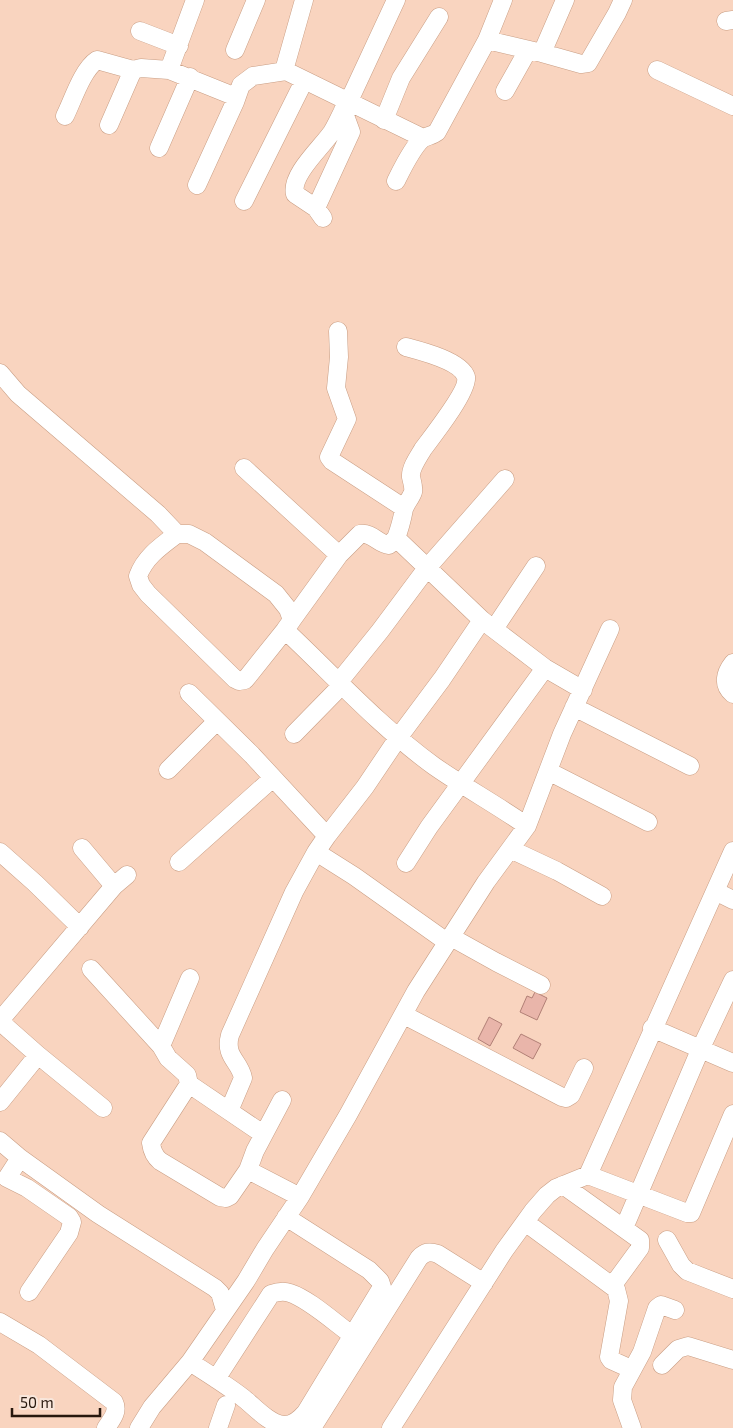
<svg xmlns="http://www.w3.org/2000/svg" width="733" height="1428" font-family="'Exo 2',sans-serif">
<style>
.building{fill:#e9b5aa;stroke:#b18076}
.lines{fill:none;stroke-linecap:round;stroke-linejoin:round}
.minor-casing{stroke:#c99e84;stroke-width:19}
.minor{stroke:#fff;stroke-width:18}
</style>
<rect width="100%" height="100%" fill="#f9d4bf"/>
<path class="building" d="M535 992 547 998 537 1020 520 1012 527 996 532 998Z
M489 1017 502 1024 490 1046 478 1039Z
M521 1034 541 1044 533 1059 513 1048Z"/>
<g class="lines">
<g class="minor-casing">
<path id="minor" d="M726 21 733 20
M140 31 179 46
M487 40 542 53 581 64 588 63 617 13 623 0
M235 50 256 0
M542 53 565 0
M169 70 195 0
M657 70 733 106
M286 71 285 67 304 0
M505 91 528 50
M65 116C73 100 82 70 97 60L133 70 141 68 169 70 236 97
M384 120 401 78 439 17
M109 125 133 70
M159 148 190 77
M396 181C402 169 412 148 422 139 426 136 432 136 437 132L487 40 503 0
M197 185 235 102 241 85 253 76 286 71 423 138
M244 201 304 81
M316 208 351 132 343 110
M323 218 316 208 295 194C290 175 322 147 332 132 338 122 342 111 349 101L396 0
M338 331 339 357 336 388 347 419 329 457 332 461 404 508
M406 347C421 351 461 361 466 377 469 390 432 437 423 449 419 456 410 468 411 477 412 482 414 487 413 492 411 498 406 503 404 509 402 520 400 528 396 538L482 620 545 668 583 690
M0 373 18 394 158 514 177 534H189L205 542 276 594 288 609 292 620 285 630C334 676 379 726 434 766 464 787 497 805 527 826
M244 468 339 555
M177 534C161 546 145 557 138 576L141 585 148 594 235 679 239 681 245 680 285 630
M292 620 339 555 360 534C372 532 378 544 389 545L396 538
M494 629 536 566
M733 663C725 673 722 685 733 694
M338 683 380 631 427 568 505 479
M189 693 252 755 327 836 316 852 354 876 447 942
M574 707 690 766
M294 734 341 686
M168 770 217 721
M548 771 648 822
M327 836 365 787 398 738 442 679 482 620
M82 848 114 886
M510 849 557 871 602 896
M0 852 35 883 80 927
M179 862 273 778
M406 863 429 827 545 668
M715 891 733 900
M451 937 496 962 541 985
M91 969 161 1046 168 1058 187 1075 189 1084 263 1134
M404 1015 562 1097 566 1098 571 1095 584 1068
M652 1028 733 1063
M161 1046 190 978
M38 1055 103 1108
M189 1084 151 1143C152 1151 154 1156 160 1161L220 1197 226 1198 230 1196 248 1170 255 1151 282 1100
M0 1102 38 1055 4 1025 1 1020 2 1018 114 886 127 875
M229 1111 243 1078C240 1061 224 1057 230 1035L294 892 316 852
M0 1141 20 1158 98 1214 215 1288 220 1293 225 1310
M20 1158 7 1178 27 1188 69 1217 72 1222 69 1233 29 1292
M248 1170 300 1197
M588 1175 733 851
M563 1185 640 1240V1248L613 1285
M525 1222 616 1289 619 1301 609 1357 611 1360 631 1369
M624 1228 700 1050 733 980
M667 1240 681 1265 687 1271 733 1289
M0 1322 39 1345 114 1402C119 1412 111 1420 106 1428
M190 1362C207 1373 225 1384 242 1397 254 1406 268 1423 283 1425 293 1426 300 1419 306 1412L382 1287 380 1281 369 1270 286 1217
M662 1365 678 1349 688 1346 733 1360
M216 1379 271 1294C277 1292 284 1291 290 1293 309 1299 335 1323 352 1335
M139 1428 152 1407 190 1362 246 1281 265 1249 300 1197 348 1115 416 991 486 882 527 826 562 734 610 629
M218 1428 226 1405
M312 1428 419 1258C425 1252 429 1251 438 1254L484 1283
M391 1428 504 1251 533 1211 547 1195 556 1188 588 1175 687 1213H691L733 1114
M632 1428 622 1400 623 1387 642 1352 657 1308 661 1305 675 1310"/>
</g>
<use href="#minor" class="minor"/>
</g>
<path d="M12 1408v8h88v-8" fill="none" stroke="#27170d" stroke-width="2.5"/>
<text x="20" y="1408" font-size="15" fill="#27170d" stroke="#f8e6db" stroke-width="4" paint-order="stroke">50 m</text>
</svg>
